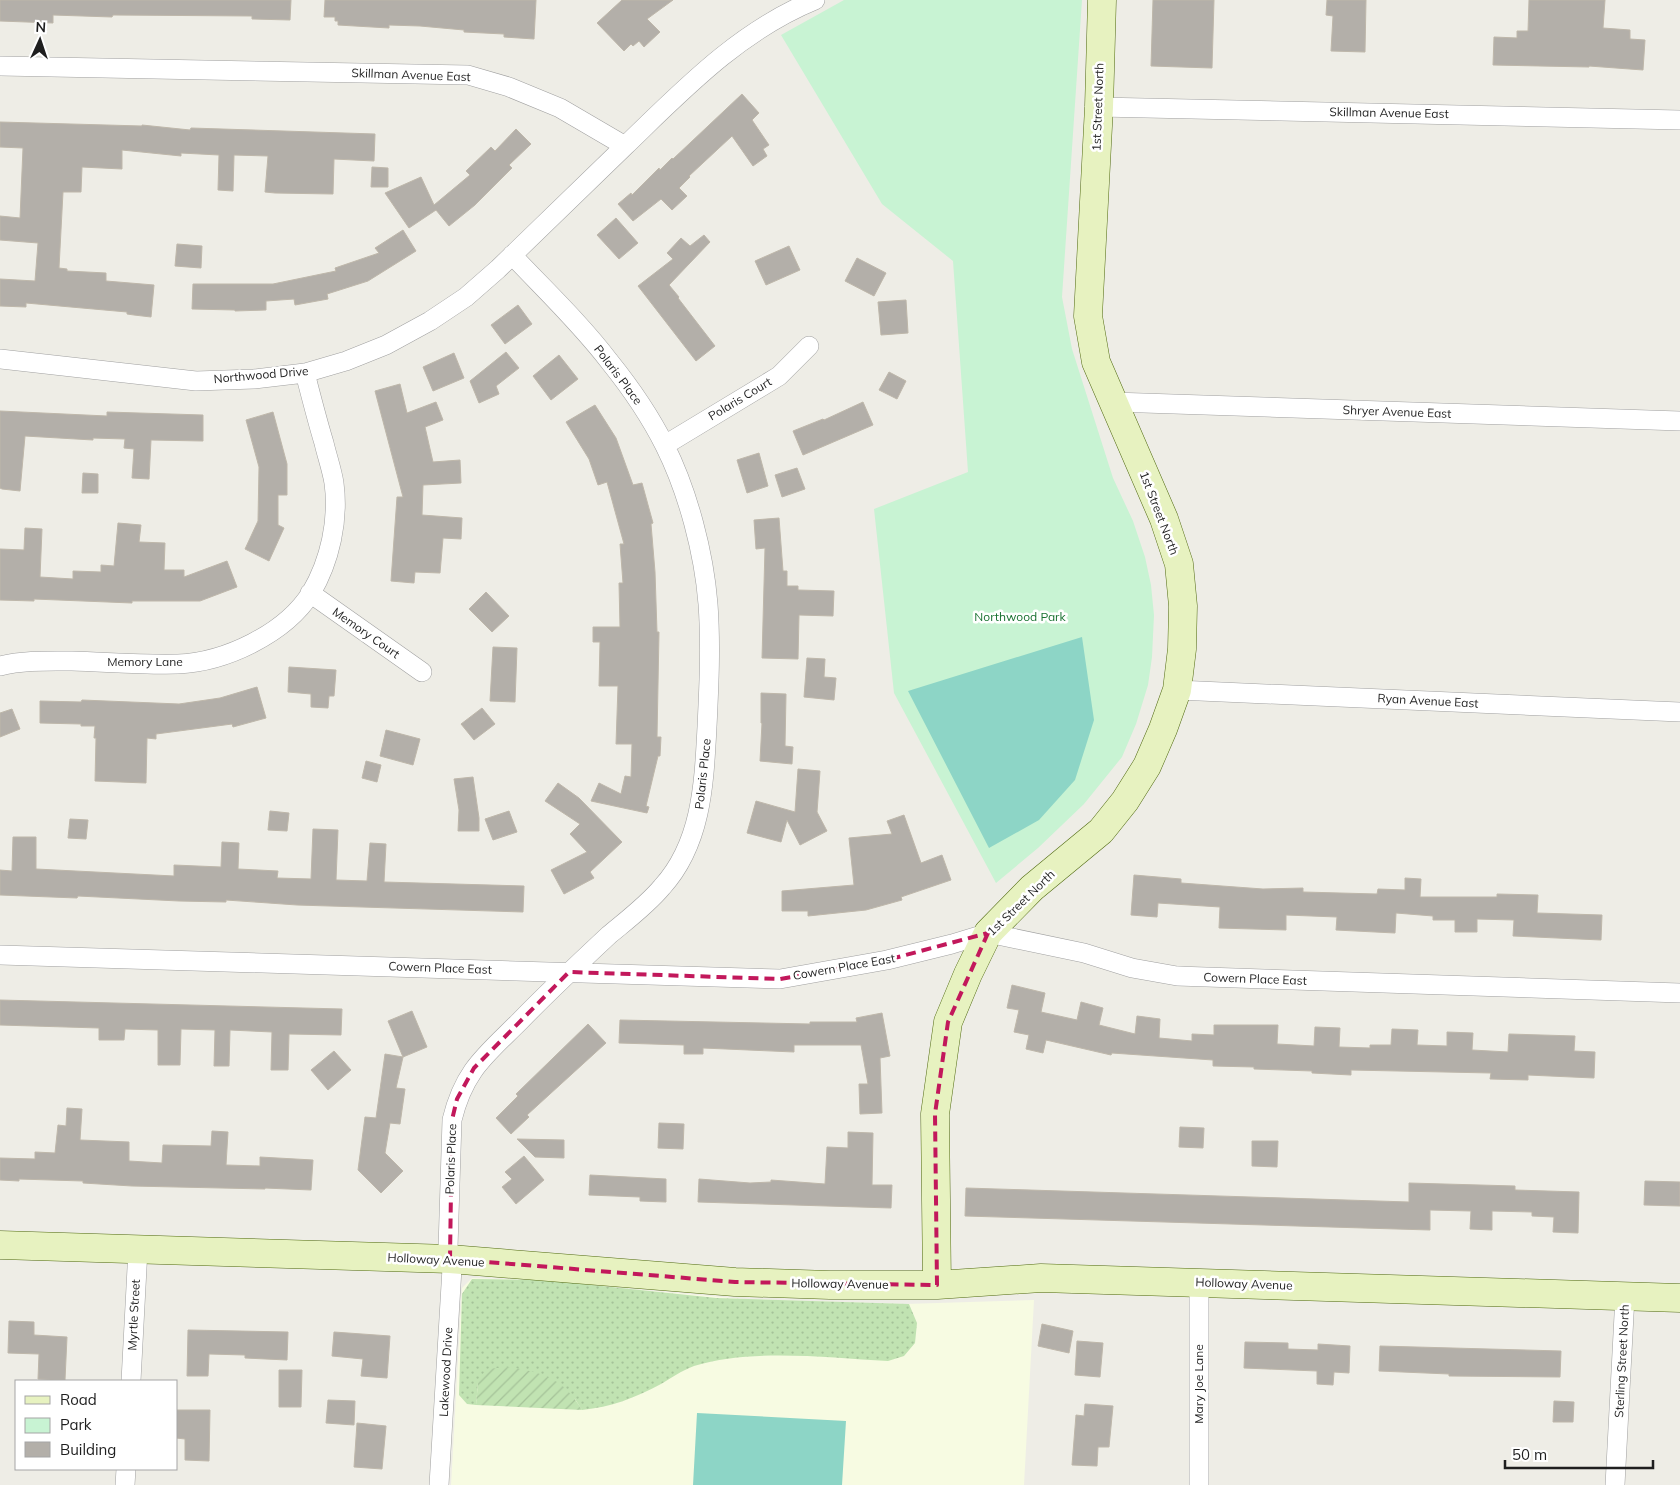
<svg xmlns="http://www.w3.org/2000/svg" width="1680" height="1485" font-family="Mulish,sans-serif">
<style>
.education{fill:#f7fbe2}
.grass{fill:url(#grass-dots)}
.park{fill:#c8f3d3}
.garden{fill:url(#garden-furrows)}
.pitch{fill:#8dd5c6}
.building{fill:#b3afa9;stroke:#beb7aa}
.lines{fill:none;stroke-linecap:round;stroke-linejoin:round}
.street-casing{stroke:#a0a0a0;stroke-width:20}
.secondary-casing{stroke:#516a11;stroke-width:29}
.street{stroke:#fff;stroke-width:19}
.secondary{stroke:#e7f2c0;stroke-width:28}
.marked{fill:none;stroke:#c2185b;stroke-width:4;stroke-dasharray:10 6;stroke-linejoin:round}
.labels{text-anchor:middle;stroke-width:5;stroke-linejoin:round;paint-order:stroke}
.street-label{font-size:12px;fill:#1f1f1f;stroke:#fff}
.park-label{font-size:12px;fill:#187130;stroke:#fff}
</style>
<defs>
<pattern id="grass-dots" width="8" height="8" patternUnits="userSpaceOnUse" patternTransform="scale(1.25)"><rect width="8" height="8" fill="#c1e3b2"/><path d="M2 2h.1M6 6h.1" fill="none" stroke="#a5c299" stroke-width="1.8" stroke-linecap="round"/></pattern>
<pattern id="garden-furrows" width="10" height="10" patternUnits="userSpaceOnUse" patternTransform="scale(1.25)"><rect width="10" height="10" fill="#c1e3b2"/><path d="M-1 1l2-2M0 10L10 0M9 11l2-2" fill="none" stroke="#a5c299"/></pattern>
</defs>
<rect width="100%" height="100%" fill="#eeede6"/>
<path class="education" d="M472 1278 528 1280 745 1299 905 1304 1034 1300 1024 1485H451L462 1288Z"/>
<path class="grass" d="M472 1279 545 1280 716 1298 909 1304 917 1323 915 1343 904 1356 888 1361C827 1358 753 1348 694 1366 683 1370 671 1378 661 1384 635 1398 611 1407 582 1410L575 1399 478 1383 476 1405 467 1404 459 1395 462 1294Z"/>
<path class="park" d="M844 0H1082L1062 297 1072 349 1113 478 1133 521 1145 557 1151 585 1154 615 1152 657 1148 685 1136 724 1122 757 1084 804 1038 848 996 883 894 693 874 509 968 472 953 261 882 204 781 35Z"/>
<path class="garden" d="M509 1367C544 1373 563 1378 582 1410L476 1405 478 1383 486 1369Z"/>
<path class="pitch" d="M1082 637 1094 720 1075 780 1039 820 989 848 908 691Z
M697 1413 846 1421 842 1485H693Z"/>
<path class="building" d="M0 0H291L290 20 252 19V16L113 15 112 17 53 15V23L0 21Z
M325 0H536L534 39 504 37V34L464 32V30L420 26 389 25V28L338 25V21H335V17H324Z
M622 0H673L647 19 660 32 644 47 639 41 633 46 631 44 624 51 597 23Z
M1153 0H1214L1212 68 1151 66Z
M1327 0H1366L1365 52 1331 51 1333 16 1326 15Z
M1529 0H1605L1603 28 1630 30V39L1645 40 1643 70 1589 66V67L1493 65 1494 37 1517 38V31H1528Z
M742 94 759 113 752 120 769 145 763 149 767 156 753 166 732 136 689 176 690 177 679 188 687 196 672 210 661 199 633 221 618 204 631 193 632 195 659 168 660 170 672 158 673 159Z
M0 122 142 126V125L190 130 191 128 375 134 374 161 334 159 333 194 275 193 265 192 268 156 234 155 233 191 218 190 219 155 181 153V156L122 150V169L82 167 81 192H63L59 268 67 269V271L106 273V281L154 285 151 317 134 315 127 314V312L26 303V307L0 306V279L35 281 38 243 0 240V216L20 218 23 148 0 147Z
M516 129 531 144 509 165 512 168 475 205 449 226 436 210 409 228 385 193 421 177 434 205 470 175 466 171 491 147 495 151Z
M372 167 388 168V187H371Z
M616 218 638 243 619 259 597 235Z
M403 230 416 251 368 281 327 294 328 299 295 305 294 299 266 301V310L235 311V310L192 309 193 284H273L336 271 335 268 379 253 375 248Z
M704 235 710 242 669 285 679 297 678 298 715 346 696 361 638 286 673 259 667 253 681 238 690 246Z
M177 244 202 246 201 268 175 266Z
M789 246 800 270 766 285 755 261Z
M857 258 886 273 874 296 845 281Z
M906 300 908 333 881 335 878 302Z
M518 305 532 324 505 344 491 325Z
M506 352 519 368 496 386 499 394 479 403 470 381Z
M454 353 464 378 433 391 423 367Z
M559 355 578 379 551 400 533 376Z
M889 372 906 381 897 399 879 390Z
M400 384 407 413 436 402 443 420 425 427 433 462 460 460 461 483 423 485 422 515 462 518 461 539 443 538 440 573 415 572 414 583 391 581 397 497H403L375 391Z
M863 402 873 425 803 455 793 431 823 419 824 420Z
M595 405 616 438 633 485 642 483 653 523 651 524 655 572 657 632H659L657 737H661L660 756H658L646 806 649 807 647 813 591 801 599 783 621 794 625 776 631 777 632 744H616L618 686H599L600 642H593V627H620L619 583H623L620 544H624L607 482 598 485 589 459 566 422Z
M0 411 107 416V412L203 415V441L151 440 149 479 132 478 134 449 124 448 125 439 93 438V440L25 436 20 491 2 489 0 488Z
M273 412 287 464V495H278V525L284 528 269 561 245 549 258 521 259 467 246 420Z
M759 453 768 486 747 493 737 460Z
M797 468 805 489 782 497 775 475Z
M83 473 98 474V493H82Z
M779 518 783 571H787V586H798V590L834 591 833 616 799 615 798 659 762 658 765 548 756 549 754 520Z
M118 523 141 525 139 542 165 543 164 570H184V577L227 561 237 587 200 601H132V603L34 599V601L0 600V549L24 550 25 528 42 529 40 577 73 579V571L101 572V565L114 566Z
M486 592 509 616 492 632 469 609Z
M493 647 517 648 515 702 490 701Z
M807 658 825 659 824 677 836 678 834 700 804 697Z
M289 667 336 670 334 696H329L328 708 311 707V694L288 692Z
M257 687 266 718 233 727 232 724 156 734V739L147 738 146 783 95 781 96 738H94L95 726H81V724L40 723V701L81 702 82 700 179 704 220 698Z
M761 693 786 694 785 746 793 747 792 764 760 761 762 723H761Z
M482 708 495 724 474 740 461 724Z
M12 709 20 729 0 737V713Z
M386 730 420 739 413 765 380 756Z
M366 761 381 765 377 782 362 778Z
M798 769 820 771 817 812 827 831 800 845 787 820 781 842 747 833 756 801 795 812Z
M473 777 479 818V831H458L459 810 454 779Z
M558 783 579 798 622 842 590 872 594 878 564 894 551 870 587 852 570 834 580 824 545 801Z
M270 811 289 813 287 831 268 830Z
M509 811 517 832 493 840 485 819Z
M904 815 921 863 942 855 951 880 901 897 902 900 866 910 808 916V911H782V891L854 885 849 838 892 834 887 821Z
M70 819 88 820 86 839 68 838Z
M313 829 338 830 336 880 367 881 370 843 386 844 384 882 524 886 523 912 297 905 226 900V902L179 901 78 896 77 898 0 895V870L12 871 13 837H36V869L174 876V865L221 867 222 842 239 843 238 869 278 871 277 878 311 879Z
M1134 875 1181 879V883L1263 889 1303 888V892L1377 894 1378 889 1405 890V878L1421 879 1420 897H1497V894L1538 895 1537 913 1602 915 1601 940 1513 936 1514 920 1477 919V932H1455V920H1433V916L1396 913 1395 933 1336 930 1337 917 1286 915V930L1219 928 1220 907 1158 903 1157 917 1131 915Z
M1012 985 1045 993 1041 1012 1077 1020 1081 1002 1103 1008 1099 1025 1135 1034 1137 1016 1160 1019 1159 1038 1192 1041V1034L1214 1035V1025H1278L1277 1044 1314 1046 1315 1027 1340 1028 1339 1047 1370 1048V1045H1391L1392 1029 1418 1030 1417 1045 1447 1046V1032L1473 1033 1472 1050 1508 1052 1509 1034 1575 1036 1574 1051 1595 1052 1594 1078 1528 1075V1080L1490 1079 1491 1073 1351 1070V1075L1312 1073V1071L1254 1069V1067L1213 1066V1060L1112 1053 1111 1055 1046 1040 1043 1053 1026 1049 1029 1035 1014 1032 1019 1010 1007 1008Z
M0 1000 342 1009 341 1035 289 1034 288 1070H271L272 1032 230 1030 229 1066H214L215 1030 181 1029 180 1065H158V1030L125 1029 124 1040H99V1028L0 1025Z
M412 1011 427 1047 403 1057 388 1021Z
M882 1013 890 1056 880 1058 882 1113 860 1114 859 1084H868L861 1045H794V1052L703 1048V1054H684V1045L619 1043 620 1020 810 1024V1022H857L856 1018Z
M588 1024 606 1043 527 1115 529 1117 511 1134 496 1118 518 1096 516 1094Z
M334 1051 351 1070 328 1090 311 1070Z
M385 1054 403 1057 396 1088 405 1089 400 1124 390 1123 385 1153 403 1171 381 1193 358 1170 365 1117 376 1118Z
M67 1108 82 1109 80 1140 129 1142V1161L162 1163 163 1145 211 1146 212 1131 228 1132 226 1165 260 1166V1157L313 1160 311 1190 265 1188V1189L132 1186 83 1183V1181L19 1179V1181L0 1180V1158L35 1159V1152L55 1153 58 1125 66 1126Z
M659 1123 684 1124 683 1149 658 1148Z
M1180 1127 1204 1128 1203 1148 1179 1147Z
M848 1132 873 1133 872 1185H892L891 1208 698 1202 699 1179 750 1183 771 1182V1180L825 1184 827 1147 848 1148Z
M517 1139 564 1140V1158L535 1157Z
M1252 1141H1278L1277 1167 1252 1166Z
M524 1156 544 1180 516 1204 502 1187 512 1179 505 1172Z
M590 1175 666 1179V1202L640 1201V1197L589 1195Z
M1645 1181 1680 1182V1206L1644 1205Z
M1409 1183 1515 1186V1190L1579 1192 1578 1233 1553 1232 1554 1217 1532 1216V1212L1492 1211V1230L1470 1229 1471 1211 1430 1210V1230L965 1216 966 1188 1409 1202Z
M9 1321 34 1322V1335L67 1337 65 1380 38 1379 39 1354 8 1353Z
M1042 1324 1073 1331 1069 1353 1038 1346Z
M188 1330 288 1332 287 1360 245 1358V1355L209 1354 208 1376H187Z
M334 1332 390 1336 387 1378 361 1376 363 1359 332 1356Z
M1077 1341 1103 1343 1100 1377 1075 1375Z
M1245 1342 1288 1343V1349L1318 1350V1344L1350 1346 1349 1373 1334 1372 1333 1385 1317 1384V1371L1244 1368Z
M1380 1346 1561 1351 1560 1377 1449 1376V1374L1379 1371Z
M279 1370H302L301 1407H279Z
M328 1400 355 1401 354 1425 326 1423Z
M1554 1401 1574 1402 1573 1422H1553Z
M1085 1404 1113 1406 1109 1447H1098L1097 1466 1072 1465 1076 1415 1084 1416Z
M176 1410H210L209 1461 185 1460V1439L176 1438Z
M357 1423 386 1426 382 1469 354 1467Z"/>
<g class="lines">
<g class="street-casing">
<path id="street" d="M0 66 468 75 509 87 560 108 625 146C683 90 739 31 815 0
M1099 107 1680 120
M0 359 196 381 254 379 305 373 346 361 386 345 430 321 466 297 498 269 625 146
M1113 402 1680 421
M665 445 779 376 809 346
M310 593 422 672
M0 666C23 660 48 661 72 661 107 662 143 665 178 664 225 662 285 634 311 593 330 561 339 520 334 483 332 470 327 456 324 443 317 420 311 396 305 373
M1177 690 1680 712
M0 955 780 979 887 960 952 944 988 933 1084 953 1132 968 1177 976 1680 993
M131 1381 138 1249
M125 1485 126 1469
M439 1485 452 1268 448 1248 452 1120C464 1070 486 1055 520 1021 549 991 579 963 609 935 627 920 647 905 662 887 702 843 704 783 707 727 709 686 711 645 708 604 704 553 688 492 665 446 650 416 630 387 609 361 580 323 544 289 512 255
M1199 1485V1283
M1615 1485 1625 1296"/>
</g>
<g class="secondary-casing">
<path id="secondary" d="M0 1245 450 1259 735 1282 830 1285H937L1041 1278 1680 1298
M937 1285 935 1114 948 1022 968 974 988 933 1032 888 1101 831 1125 801 1147 766 1163 729 1177 690 1182 649 1183 606 1179 564 1164 519 1096 362 1088 316 1099 107 1102 0"/>
</g>
<use href="#street" class="street"/>
<use href="#secondary" class="secondary"/>
</g>
<path class="marked" d="M988 933 948 1022 935 1114 937 1285 735 1282 450 1259 452 1120 457 1099 474 1068 569 972 780 979 887 960Z"/>
<g class="labels">
<g class="street-label">
<text transform="translate(411 75) rotate(2)" y="4">Skillman Avenue East</text>
<text transform="translate(1098 107) rotate(-88)" y="4">1st Street North</text>
<text transform="translate(1389 113) rotate(1)" y="4">Skillman Avenue East</text>
<text transform="translate(261 375) rotate(-5)" y="4">Northwood Drive</text>
<text transform="translate(618 375) rotate(53)" y="4">Polaris Place</text>
<text transform="translate(740 399) rotate(-31)" y="4">Polaris Court</text>
<text transform="translate(1397 412) rotate(2)" y="4">Shryer Avenue East</text>
<text transform="translate(1159 513) rotate(69)" y="4">1st Street North</text>
<text transform="translate(366 633) rotate(35)" y="4">Memory Court</text>
<text x="145" y="666">Memory Lane</text>
<text transform="translate(1428 701) rotate(3)" y="4">Ryan Avenue East</text>
<text transform="translate(703 774) rotate(-84)" y="4">Polaris Place</text>
<text transform="translate(1021 903) rotate(-44)" y="4">1st Street North</text>
<text transform="translate(844 967) rotate(-10)" y="4">Cowern Place East</text>
<text transform="translate(440 968) rotate(2)" y="4">Cowern Place East</text>
<text transform="translate(1255 979) rotate(2)" y="4">Cowern Place East</text>
<text transform="translate(451 1159) rotate(-88)" y="4">Polaris Place</text>
<text transform="translate(436 1260) rotate(3)" y="4">Holloway Avenue</text>
<text transform="translate(840 1284) rotate(1)" y="4">Holloway Avenue</text>
<text transform="translate(1244 1284) rotate(2)" y="4">Holloway Avenue</text>
<text transform="translate(134 1315) rotate(-87)" y="4">Myrtle Street</text>
<text transform="translate(1622 1361) rotate(-87)" y="4">Sterling Street North</text>
<text transform="translate(446 1372) rotate(-87)" y="4">Lakewood Drive</text>
<text transform="translate(1199 1384) rotate(-90)" y="4">Mary Joe Lane</text>
</g>
<g class="park-label">
<text x="1020" y="621">Northwood Park</text>
</g>
</g>
<rect x="15" y="1380" width="162" height="90" fill="#ffffff" stroke="#a5a5a5"/>
<rect x="25" y="1396" width="25" height="8" fill="#e7f2c0" stroke="#a5a5a5"/>
<text x="60" y="1405" font-size="15" fill="#1f1f1f">Road</text>
<rect x="25" y="1418" width="25" height="15" fill="#c8f3d3" stroke="#a5a5a5"/>
<text x="60" y="1430" font-size="15" fill="#1f1f1f">Park</text>
<rect x="25" y="1442" width="25" height="15" fill="#b3afa9" stroke="#a5a5a5"/>
<text x="60" y="1455" font-size="15" fill="#1f1f1f">Building</text>
<g transform="translate(40 40) rotate(3)" stroke="#ffffff" stroke-width="4" paint-order="stroke">
<path d="M0-4L9 19L0 12L-9 19Z" fill="#1f1f1f"/>
<text y="-8" font-size="14" font-weight="bold" text-anchor="middle" fill="#1f1f1f">N</text>
</g>
<path d="M1505 1460v8h148v-8" fill="none" stroke="#1f1f1f" stroke-width="2.5"/>
<text x="1512" y="1460" font-size="15" fill="#1f1f1f" stroke="#ffffff" stroke-width="4" paint-order="stroke">50 m</text>
</svg>
